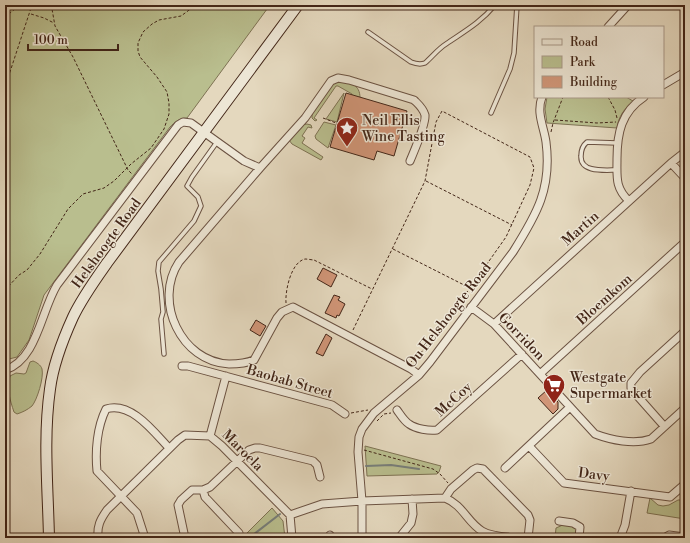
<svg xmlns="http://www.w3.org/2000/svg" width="690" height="543" font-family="'Libre Bodoni',serif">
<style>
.green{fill:#b9be8e;stroke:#7e7253}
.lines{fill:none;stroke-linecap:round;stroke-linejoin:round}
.stream{stroke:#777e7a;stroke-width:2}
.building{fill:#d09577;stroke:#432618}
.service-casing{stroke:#6b5242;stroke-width:5.5}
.minor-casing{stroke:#6b5242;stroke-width:9}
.secondary-casing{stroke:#432618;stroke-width:12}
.path{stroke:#432618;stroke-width:1;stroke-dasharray:3 2;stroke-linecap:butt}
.service{stroke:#ede6d5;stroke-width:3.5}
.minor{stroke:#ede6d5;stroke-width:7}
.secondary{stroke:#ede6d5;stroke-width:10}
.labels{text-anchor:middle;stroke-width:3;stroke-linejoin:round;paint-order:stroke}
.poi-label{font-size:14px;fill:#432618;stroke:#ede6d5;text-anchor:start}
.street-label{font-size:14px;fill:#432618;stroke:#ede6d5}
</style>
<rect width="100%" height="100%" fill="#e4d8be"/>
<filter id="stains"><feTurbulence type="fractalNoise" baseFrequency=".005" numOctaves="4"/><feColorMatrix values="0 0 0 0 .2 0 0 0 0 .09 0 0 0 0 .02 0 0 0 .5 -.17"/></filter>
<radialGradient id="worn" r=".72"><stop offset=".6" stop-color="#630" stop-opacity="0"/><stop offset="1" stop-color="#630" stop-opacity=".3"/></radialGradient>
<path class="green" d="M5 5H270L187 118C179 118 175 122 170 127L44 295 29 340 17 357 5 360Z
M339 80C350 83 360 84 360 98L352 96V94L338 86H336L314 118 317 120 315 121 312 118V114L332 84Z
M344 93 337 122 326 119Z
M547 97H626L633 101C625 108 618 117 617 128L547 123 545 109Z
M324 122 336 125 328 148 316 139 315 136Z
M307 124 311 125 312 128 308 127 302 136 305 138 302 143 323 157 321 160 292 144 289 140 302 125Z
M33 361C36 362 41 365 42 369 44 378 37 400 32 406 27 410 23 412 17 414L14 412C10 400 6 388 10 376L16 373 24 374 26 373 30 362Z
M365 446 441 466 439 472 437 474 367 476Z
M650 498 658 505 663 506 669 505 678 500H685V519L647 513Z
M272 508 283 521 285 538H235L239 536 242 538Z
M565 524 578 528 577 538 565 537V538H555L556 528Z"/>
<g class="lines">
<path class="stream" d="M366 466 391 465 419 469
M249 538 280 514"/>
</g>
<path class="building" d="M346 93 407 111 394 156 377 151 374 160 330 147Z
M323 268 337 275 331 287 317 279Z
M334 295 340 297 338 300 345 304 339 316 337 315 336 318 325 313Z
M256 320 266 326 260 336 250 330Z
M326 334 332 338 323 356 316 353Z
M547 390 558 402V409L553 414 538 398Z"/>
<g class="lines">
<g class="service-casing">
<path id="service" d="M368 32 411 62C416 64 420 65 425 63 432 57 438 49 446 44 465 31 480 23 495 5
M491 113 510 69 514 53 517 5
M617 170C605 170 580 173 581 156 581 150 582 146 587 142L617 143
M164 354 161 319 163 312 161 289 158 271 159 262 194 221 201 206 198 197 187 186 192 177 217 142"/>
</g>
<g class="minor-casing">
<path id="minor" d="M608 27 628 5
M663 85 685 72
M671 163 685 178
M260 168 179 262C153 301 181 362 229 364 237 364 247 363 254 360L277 318 282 312 293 307 411 369 419 375
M629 201C615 188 617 177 617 159 617 134 621 112 644 97
M471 307 494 324 595 434C611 440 634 445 651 439L685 408
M494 324 671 163 685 152
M182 366H188L332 405 345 414
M5 370C37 360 41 311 57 285L178 125 183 122 191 123 244 161 260 168 305 118 331 81 338 78 349 80 414 100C419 105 423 108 425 115 426 125 414 151 410 161
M540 374 685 242
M397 410C400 414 404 421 409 424 416 429 429 431 437 430L522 354
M664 426 633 391 631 388V383L640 372 685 331
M210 436 226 376
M529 446 564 483 670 497 685 484
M505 468 570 407
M203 490 205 497 239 533
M445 498 451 489 473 470 477 468 483 469 528 515 530 520 528 538
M290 515 322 504 362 501 445 498C463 505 467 522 482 531 492 537 507 537 519 538
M559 521 573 523 580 527 579 538
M98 538C97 526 100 520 107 510L178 440 185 435 210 436 222 446 290 515 292 538
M145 538 137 513 97 471C95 451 97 427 106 409 131 401 154 432 169 448
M185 538 178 505 181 500 192 490H203L210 487 249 450 255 448H260L313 461 317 465 320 477
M329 538 330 535
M362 538V501L358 452 359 437 362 429 374 413 419 375 430 362 513 252C537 214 552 188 546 142 544 127 536 113 542 97
M399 538 411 523 413 514 412 499
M620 538 625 525 631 491
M664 538 669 535 685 537"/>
</g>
<g class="secondary-casing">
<path id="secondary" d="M49 538C48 489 43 438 50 389 53 365 63 339 73 317 82 298 95 280 107 263L298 5"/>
</g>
<path class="path" d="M50 5 52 9 55 26 73 57 128 170 132 174
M31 14 44 18 54 23
M5 17 20 5
M5 33 7 38 5 40
M5 87 32 5
M608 97 615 110 617 118
M323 118 336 123
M555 120 597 123 616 122
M551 132 553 123 563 97
M426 181 512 225
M393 249 470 288
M5 290 19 275 27 270 40 254 68 209 83 194 104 188 114 181 131 164 151 148 164 129 169 114V103L167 92 157 77 140 57 138 51V43L143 32 152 24 159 20 181 16 196 5
M286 303C285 291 291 262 305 259 308 259 312 260 314 260L372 289
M353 330 425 181 436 122 442 111 530 157 534 168 530 185 506 237 470 288 420 354 411 362
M351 413 368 410
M377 421 384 414 391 413
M364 450 433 469 440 474 448 483
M680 497 685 498"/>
<use href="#service" class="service"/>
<use href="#minor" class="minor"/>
<use href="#secondary" class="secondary"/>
</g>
<defs>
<g id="sight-pin" transform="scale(1.15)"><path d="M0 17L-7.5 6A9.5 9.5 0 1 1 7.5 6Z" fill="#8f2418" stroke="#ede6d5"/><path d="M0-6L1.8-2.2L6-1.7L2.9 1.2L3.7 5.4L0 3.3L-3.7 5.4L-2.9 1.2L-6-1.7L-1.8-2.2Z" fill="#fff"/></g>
<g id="supermarket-pin" transform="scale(1.15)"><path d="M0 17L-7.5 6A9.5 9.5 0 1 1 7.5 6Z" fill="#8f2418" stroke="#ede6d5"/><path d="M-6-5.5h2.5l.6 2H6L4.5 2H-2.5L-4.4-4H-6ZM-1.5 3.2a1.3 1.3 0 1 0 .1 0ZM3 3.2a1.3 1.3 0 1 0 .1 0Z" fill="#fff"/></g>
</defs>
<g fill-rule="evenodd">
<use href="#sight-pin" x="347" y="128"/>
<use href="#supermarket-pin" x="554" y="385"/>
</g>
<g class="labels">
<g class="poi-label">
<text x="362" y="125">Neil Ellis<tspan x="362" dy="16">Wine Tasting</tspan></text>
<text x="570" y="382">Westgate<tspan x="570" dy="16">Supermarket</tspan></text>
</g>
<g class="street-label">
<text transform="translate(580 228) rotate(-42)" y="5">Martin</text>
<text transform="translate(106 243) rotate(-54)" y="5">Helshoogte Road</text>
<text transform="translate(604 299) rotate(-42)" y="5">Bloemkom</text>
<text transform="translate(448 315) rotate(-52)" y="5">Ou Helshoogte Road</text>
<text transform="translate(522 336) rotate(46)" y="5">Gorridon</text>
<text transform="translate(290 381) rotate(16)" y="5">Baobab Street</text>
<text transform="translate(453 399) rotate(-42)" y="5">McCoy</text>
<text transform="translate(243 450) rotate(45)" y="5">Maroela</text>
<text transform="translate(594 474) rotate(7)" y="5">Davy</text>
</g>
</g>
<rect width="690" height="543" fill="none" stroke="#e4d8be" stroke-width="20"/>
<rect x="6" y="6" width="678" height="531" fill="none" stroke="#432618" stroke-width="2"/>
<rect x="10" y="10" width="670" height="523" fill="none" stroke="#432618"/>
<rect x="534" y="26" width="130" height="72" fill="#ede6d5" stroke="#a99989"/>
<rect x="542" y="39" width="20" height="6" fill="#ede6d5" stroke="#a99989"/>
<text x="570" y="46" font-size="12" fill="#432618">Road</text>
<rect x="542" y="56" width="20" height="12" fill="#b9be8e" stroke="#a99989"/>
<text x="570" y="66" font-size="12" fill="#432618">Park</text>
<rect x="542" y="76" width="20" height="12" fill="#d09577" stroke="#a99989"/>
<text x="570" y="86" font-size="12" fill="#432618">Building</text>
<path d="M28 44v6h90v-6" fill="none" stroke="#432618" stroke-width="2"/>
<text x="34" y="44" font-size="12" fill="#432618" stroke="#ede6d5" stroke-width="3" paint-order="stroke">100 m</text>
<rect width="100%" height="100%" filter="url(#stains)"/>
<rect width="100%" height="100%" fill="url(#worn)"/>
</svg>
